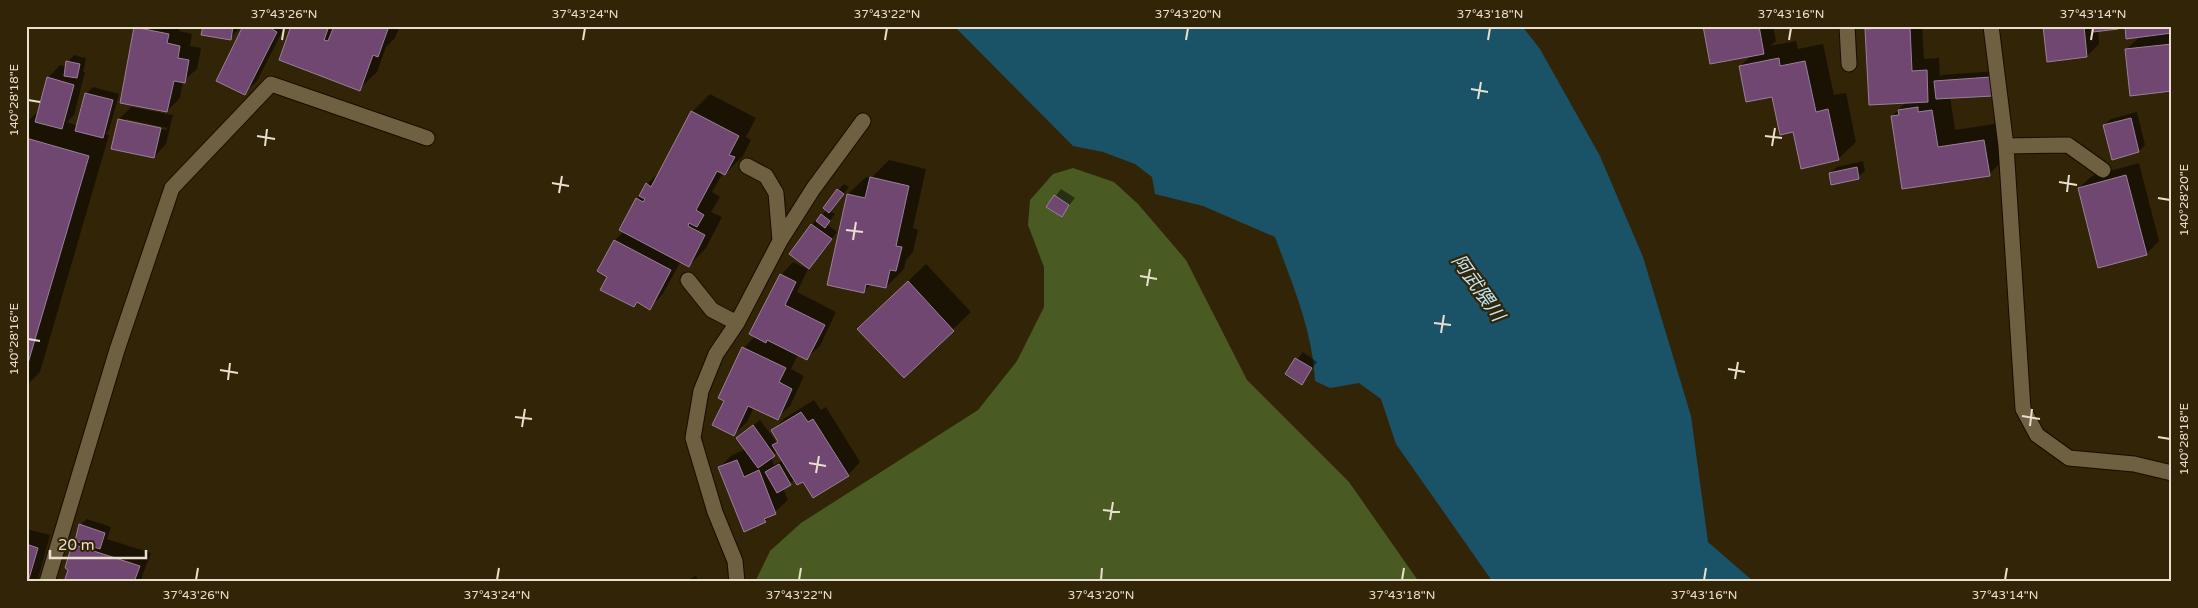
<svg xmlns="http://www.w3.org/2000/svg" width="2198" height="608" viewBox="0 0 2198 608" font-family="'Varela Round','Noto Sans JP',sans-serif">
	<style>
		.forest { fill: #4a5a23 }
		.water { fill: #1a5367 }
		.shadow { fill: #0007; fill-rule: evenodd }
		.building { fill: #6f4771; stroke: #99809a }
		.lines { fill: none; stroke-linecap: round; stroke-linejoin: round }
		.minor-casing { stroke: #180e00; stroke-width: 17 }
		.minor { stroke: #6f6042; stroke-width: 15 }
		.ticks { fill: none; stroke: #e8dfce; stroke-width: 2 }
		.labels { text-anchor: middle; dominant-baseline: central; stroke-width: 4.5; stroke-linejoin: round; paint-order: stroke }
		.water-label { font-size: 19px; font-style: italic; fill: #bfe5f5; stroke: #322406 }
		.neatline { fill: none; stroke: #e8dfce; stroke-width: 2 }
		.ticks-label { font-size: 12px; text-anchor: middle; fill: #e8dfce }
	</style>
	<rect width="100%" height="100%" fill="#322406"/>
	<path class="forest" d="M1073,168L1114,182L1138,204L1186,260L1247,380L1349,482L1419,582H755L770,551L801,523L978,410L1017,361L1044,307V267L1028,225L1030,200L1053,174Z"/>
	<path class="water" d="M954,26H1522L1540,49L1600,156L1643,257L1691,416L1708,542L1754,582H1491L1490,578L1396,444L1381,399L1359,383L1330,388L1315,381C1313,332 1292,283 1275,237L1203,206L1155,194L1152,177L1135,164L1103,152L1073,146Z"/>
	<path class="shadow" d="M137,26H180L179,31L192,34L190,46L201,48L197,69L183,81L180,98L167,111L135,28Z
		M204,26H242L230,38Z
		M244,26H285L257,81L244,93Z
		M293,26H400L395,38L386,47L377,72L359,89Z
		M1704,26H1773L1776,41L1770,46L1796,41L1798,49L1823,44L1834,95L1846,93L1856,142L1838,159L1794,130L1773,95L1740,66L1752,55Z
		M1869,26H1922L1924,59L1939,58L1940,77L1942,75L1997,71L1998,88L1950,97L1955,130L2001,123L2007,157L1989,174L1903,188L1892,116L1907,101L1866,30Z
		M2045,26H2119L2098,30L2099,44L2087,56Z
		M2172,26V90L2127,49L2140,36Z
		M74,55L86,58L83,72H85L74,115L67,122L78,126L86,94L93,87L119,94L109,130L106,134L109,135L40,372L26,386V123L36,113L38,114L48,78L60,65L67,67L68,62Z
		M710,94L756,118L746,137L751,140L743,156L725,174L723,173L712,192L720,197L711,212L722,217L706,248L689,266L681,261L662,295L649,308L638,302L633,306L609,276L599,271L615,240L624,231L637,199L647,184L662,169L692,112Z
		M131,107L173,115L166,144L154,157L119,119ZM126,119L167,128V130L126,122Z
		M2137,112L2145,145L2139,151L2104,125L2111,119Z
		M889,160L926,169L913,228L918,230L913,252L906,260L904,269L886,287L871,284L864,291L848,194L866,177L871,178Z
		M1863,161L1865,171L1858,177L1830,173L1837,167Z
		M2139,163L2159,241L2146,254L2079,188L2092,176Z
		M844,184L849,187L830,211L835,214L827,224L837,232L809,268L791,254L812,224L827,210L838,190Z
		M1061,189L1075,198L1061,215L1048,206Z
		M793,262L808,269L797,292L836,312L820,346L807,358L798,354L791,369L804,376L790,406L777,418L754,407L747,422L734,434L726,400L744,348L755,336L781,275Z
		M926,264L971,312L904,376L876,312Z
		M1303,352L1317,362L1301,383L1286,374Z
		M814,400L821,410L826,407L860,462L848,475L795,479L783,488L788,500L765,521L719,468L732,455L746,449L738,438L760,420L777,443L779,441L772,431L785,418ZM778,451L783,460L774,465L771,457Z
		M87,519L111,527L107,539L151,553L140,582H66L74,545L78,541L80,525Z
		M26,529L50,535L37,582H26Z
		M696,576L699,582H683Z"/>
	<path class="building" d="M203,26H233L231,40L201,35Z
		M243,26H267L277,32L245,95L216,81Z
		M291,26H329L324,40L328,41L334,26H389L378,57L373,55L360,91L279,60Z
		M1703,26H1759L1764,54L1710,64Z
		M2043,26H2084L2087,57L2047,62Z
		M2093,26H2118V29L2093,32Z
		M2125,26H2172V33L2126,39Z
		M134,27L169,34L167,43L180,46L178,58L189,60L185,83L174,81L167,112L120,103Z
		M1910,27L1912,71L1927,70L1928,102L1869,105L1865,29Z
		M2172,44V91L2130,96L2125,49Z
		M1779,58L1780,66L1805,61L1816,112L1828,109L1839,160L1801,169L1793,132L1780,135L1772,97L1746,102L1739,66Z
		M66,61L80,64L77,78L64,76Z
		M47,77L74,85L62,129L35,122Z
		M1991,77L1993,96L1936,99L1934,81Z
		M85,93L113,100L103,138L75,131Z
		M1918,107V112L1932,110L1938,147L1984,140L1990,176L1902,189L1891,116L1899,115L1898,110Z
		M691,111L739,136L729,155L735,157L725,175L717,171L696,210L704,215L697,227L689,223L688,226L705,235L689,267L619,230L636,198L643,202L645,199L639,196L646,183L651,187Z
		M2131,118L2139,152L2112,160L2103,125Z
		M118,119L161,128L154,158L111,149Z
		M26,138L89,156L26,370Z
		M1857,167L1859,179L1831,185L1829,173Z
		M2126,175L2147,255L2098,268L2078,188Z
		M870,177L909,186L896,246L902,247L896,271L890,270L886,288L866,284L864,293L827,285L847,194L865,198Z
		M837,189L844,194L829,213L823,208Z
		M1054,195L1069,205L1062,217L1046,207Z
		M821,214L830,221L825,228L816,221Z
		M811,224L832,239L809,269L789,254Z
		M614,240L671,270L650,310L637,302L634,307L600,290L607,277L597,271Z
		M780,274L796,282L785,305L825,325L807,360L767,340L766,343L749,334Z
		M908,281L954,331L904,378L857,329Z
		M742,347L786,368L779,382L792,389L778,420L748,406L734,436L712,425L724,401L718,398Z
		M1295,358L1312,368L1302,385L1285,374Z
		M801,412L808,422L813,419L849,476L813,498L803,482L797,485L772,445L778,442L771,430Z
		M753,425L775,456L758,468L736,438Z
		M737,460L744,477L759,470L776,514L764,519L766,522L744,532L718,467Z
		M779,464L791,485L777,493L765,472Z
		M79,524L105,533L100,549L75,541Z
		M26,544L38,548L28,582H26Z
		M72,544L140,566L134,582H64L68,570L65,568Z"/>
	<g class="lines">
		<g class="minor-casing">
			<path id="minor" d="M1847,26L1849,64
				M1991,26L2006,146L2023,409L2037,435L2069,458L2134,464L2172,473
				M2006,146L2068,145L2103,170
				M747,166L766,176L776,193L780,241
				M688,280L712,310L737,323
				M47,582L117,350L172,188L271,84L427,138
				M737,582L735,561L715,512L693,438L701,391L716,354L737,323L780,241L813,189L863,121"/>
		</g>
		<use href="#minor" class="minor"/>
	</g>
	<path class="ticks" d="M282,40L284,28M583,40L585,28M885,40L887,28M1186,40L1188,28M1488,40L1490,28M1789,40L1791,28M2091,40L2093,28M1471,89L1488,92M1478,99L1481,82M28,100L40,102M257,136L275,139M1765,136L1782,138M265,146L267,129M1772,146L1775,128M2059,182L2077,185M552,183L569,186M2067,192L2069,175M559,193L562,176M2158,198L2170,200M846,230L863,232M853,240L856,222M1140,276L1157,279M1147,286L1150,269M1434,323L1451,325M1441,333L1444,315M28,339L40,341M1728,369L1745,372M220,370L238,373M1735,379L1738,362M228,380L230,363M2022,416L2040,419M515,417L532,419M2030,426L2032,409M522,427L525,409M2158,437L2170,439M809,463L826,466M816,473L819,456M1103,510L1120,512M1110,520L1113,502M196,580L198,568M497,580L499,568M799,580L801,568M1101,580L1102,568M1402,580L1404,568M1704,580L1706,568M2005,580L2007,568"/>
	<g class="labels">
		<g class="water-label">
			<text transform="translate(1478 288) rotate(55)">阿武隈川</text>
		</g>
	</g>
	<rect width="2198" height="608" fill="none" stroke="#322406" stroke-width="55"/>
	<path d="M50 550v8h96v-8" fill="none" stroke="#e8dfce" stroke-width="2.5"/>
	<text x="58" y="550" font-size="15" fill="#e8dfce" stroke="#322406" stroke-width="4" paint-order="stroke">20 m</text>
	<rect x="28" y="28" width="2142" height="552" class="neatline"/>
	<g class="ticks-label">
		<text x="284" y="18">37°43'26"N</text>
		<text x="585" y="18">37°43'24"N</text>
		<text x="887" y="18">37°43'22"N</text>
		<text x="1188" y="18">37°43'20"N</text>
		<text x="1490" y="18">37°43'18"N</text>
		<text x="1791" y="18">37°43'16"N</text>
		<text x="2093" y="18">37°43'14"N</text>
		<text transform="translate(14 100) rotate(-90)" y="4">140°28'18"E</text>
		<text transform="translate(2184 200) rotate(-90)" y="4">140°28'20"E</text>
		<text transform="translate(14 339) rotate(-90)" y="4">140°28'16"E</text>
		<text transform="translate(2184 439) rotate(-90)" y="4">140°28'18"E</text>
		<text x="196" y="599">37°43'26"N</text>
		<text x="497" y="599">37°43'24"N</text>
		<text x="799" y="599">37°43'22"N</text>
		<text x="1101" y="599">37°43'20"N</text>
		<text x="1402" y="599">37°43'18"N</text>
		<text x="1704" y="599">37°43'16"N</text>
		<text x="2005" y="599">37°43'14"N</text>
	</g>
</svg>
